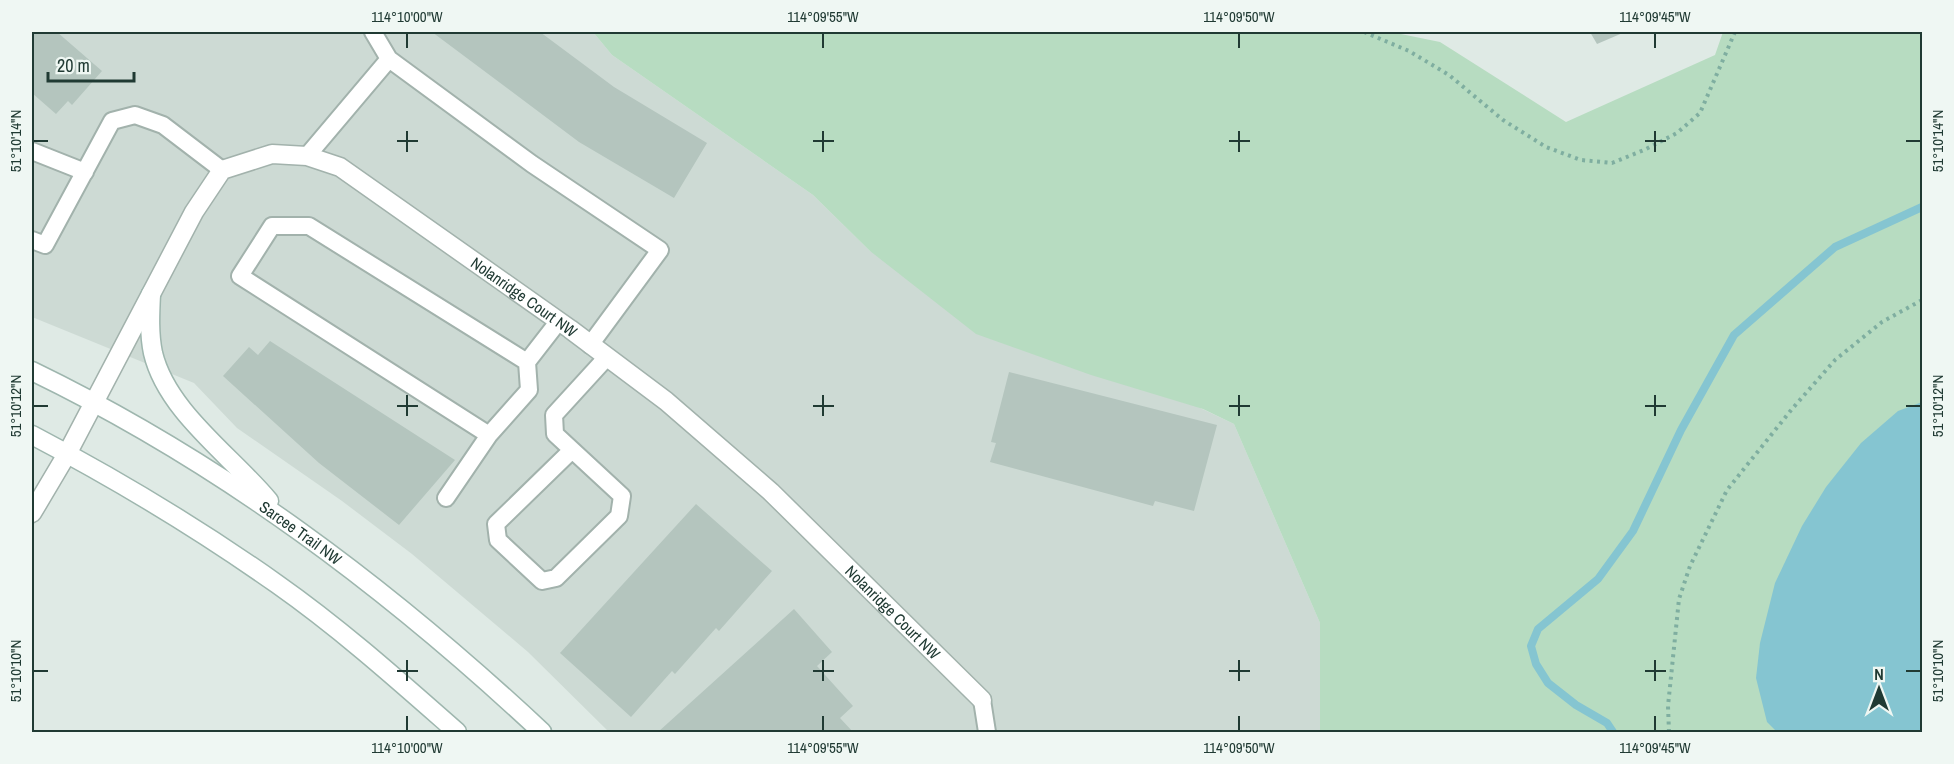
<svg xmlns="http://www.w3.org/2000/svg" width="1954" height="764" viewBox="0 0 1954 764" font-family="'Archivo Narrow',sans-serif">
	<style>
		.built { fill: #cddad4 }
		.green { fill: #b7dcc1 }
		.water { fill: #85c5d1 }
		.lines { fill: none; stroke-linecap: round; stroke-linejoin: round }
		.stream { stroke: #85c5d1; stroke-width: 8 }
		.building { fill: #b4c5be }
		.service-casing { stroke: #a2b2ac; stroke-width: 20 }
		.minor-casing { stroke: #a2b2ac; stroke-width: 21 }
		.secondary-casing { stroke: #9eb6ae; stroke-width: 21 }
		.path { stroke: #7faea0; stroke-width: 4; stroke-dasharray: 3 4.5; stroke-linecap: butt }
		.service { stroke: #fff; stroke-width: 16 }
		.minor { stroke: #fff; stroke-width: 18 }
		.secondary { stroke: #fff; stroke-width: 18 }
		.ticks { fill: none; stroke: #203a33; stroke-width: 2 }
		.labels { text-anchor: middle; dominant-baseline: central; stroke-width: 6; stroke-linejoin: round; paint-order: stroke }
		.street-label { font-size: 16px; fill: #203a33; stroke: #eff7f3 }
		.neatline { fill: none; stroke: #203a33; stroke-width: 2 }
		.ticks-label { font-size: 15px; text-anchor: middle; fill: #203a33 }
	</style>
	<rect width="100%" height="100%" fill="#dfeae5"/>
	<path class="built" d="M32,32H593L612,55L813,195L870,251L1234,424L1320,623V732H609L528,652L412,554L342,501L237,428L194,383L32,317Z"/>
	<path class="green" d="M593,32H1391L1440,42L1566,122L1715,55L1723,32H1922V732H1320V623L1234,424L1203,409L1091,375L976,334L870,251L813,195L612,55Z"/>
	<path class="water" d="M1922,402V732H1777L1767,722L1756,678L1760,643L1775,583L1802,526L1826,487L1861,443L1898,411Z"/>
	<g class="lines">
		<path class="stream" d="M1613,732L1607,723L1576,705L1548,683L1536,664L1531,646L1538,629L1598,579L1633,531L1681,430L1734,335L1835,247L1922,207"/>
	</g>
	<path class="building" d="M32,32H57L102,71L72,105L68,101L56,114L32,93Z
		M432,32H540L614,87L707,143L674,198L579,142Z
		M1590,32H1625L1597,44Z
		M270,341L455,460L399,525L319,463L223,376L249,347L258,355Z
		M1009,372L1217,425L1194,511L1155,501L1153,506L990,462L996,443L991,442Z
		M696,504L772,571L719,631L716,628L675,674L672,671L631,717L560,653Z
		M794,609L832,652L817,666L853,706L840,718L853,732H658Z"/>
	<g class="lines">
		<g class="service-casing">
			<path id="service" d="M373,32L389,59
				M32,151L85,172
				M307,156L389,59L532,164L660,250L590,345
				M32,240L45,245L112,121L135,115L163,125L222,170
				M527,362L309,226H272L240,276L489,435L529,390L527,362L558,322
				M572,450L496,524L498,540L542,581L556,578L619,516L622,496L555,434L554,415L607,357
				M446,498L489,435
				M982,700L987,732"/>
		</g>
		<g class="minor-casing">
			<g id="minor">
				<path id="s1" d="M32,513L67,454L194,212L222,170L272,154L307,156L340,167L570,329L666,401L771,492L982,700"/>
			</g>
		</g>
		<g class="secondary-casing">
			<g id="secondary">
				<path d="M151,294C150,314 149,334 153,353C167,412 232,456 269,501"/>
				<path id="s2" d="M32,371C222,463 388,588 542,732"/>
				<path d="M32,435C116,479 199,529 277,584C341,629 399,681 457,732"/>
			</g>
		</g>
		<path class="path" d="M1364,32L1409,51L1449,75L1503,120L1546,147L1581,160L1612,163L1644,150L1677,133L1700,113L1735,32
			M1669,732L1668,706L1679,599L1690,566L1727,490L1792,409L1835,360L1882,322L1922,300"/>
		<use href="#service" class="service"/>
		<use href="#minor" class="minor"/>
		<use href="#secondary" class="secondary"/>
	</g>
	<path class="ticks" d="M407,33V48M823,33V48M1239,33V48M1655,33V48M407,131V152M823,131V152M1239,131V152M1655,131V152M33,141H48M397,141H418M813,141H834M1229,141H1250M1645,141H1666M1906,141H1921M407,395V416M823,395V416M1239,395V416M1655,395V416M33,406H48M397,406H418M813,406H834M1229,406H1250M1645,406H1666M1906,406H1921M407,660V681M823,660V681M1239,660V681M1655,660V681M33,671H48M397,671H418M813,671H834M1229,671H1250M1645,671H1666M1906,671H1921M407,716V731M823,716V731M1239,716V731M1655,716V731"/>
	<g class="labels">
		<g class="street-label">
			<text stroke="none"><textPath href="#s1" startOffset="740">Nolanridge Court NW</textPath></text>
			<text stroke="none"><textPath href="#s2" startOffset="314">Sarcee Trail NW</textPath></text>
			<text stroke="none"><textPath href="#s1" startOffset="1226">Nolanridge Court NW</textPath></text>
		</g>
	</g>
	<rect width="1954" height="764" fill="none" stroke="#eff7f3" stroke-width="66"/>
	<g transform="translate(1879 689)" stroke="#eff7f3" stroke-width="4.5" paint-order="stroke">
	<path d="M0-4.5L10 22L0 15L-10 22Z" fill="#203a33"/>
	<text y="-9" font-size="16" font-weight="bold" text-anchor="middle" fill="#203a33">N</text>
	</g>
	<path d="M48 72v9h86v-9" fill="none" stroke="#203a33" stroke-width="3"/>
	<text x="57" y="72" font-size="18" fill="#203a33" stroke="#eff7f3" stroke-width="4.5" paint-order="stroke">20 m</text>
	<rect x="33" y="33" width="1888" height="698" class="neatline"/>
	<g class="ticks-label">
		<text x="407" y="22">114°10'00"W</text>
		<text x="823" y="22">114°09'55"W</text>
		<text x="1239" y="22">114°09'50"W</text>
		<text x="1655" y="22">114°09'45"W</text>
		<text transform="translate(16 141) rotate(-90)" y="5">51°10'14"N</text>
		<text transform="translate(1938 141) rotate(-90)" y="5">51°10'14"N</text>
		<text transform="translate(16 406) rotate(-90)" y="5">51°10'12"N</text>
		<text transform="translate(1938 406) rotate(-90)" y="5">51°10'12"N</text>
		<text transform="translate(16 671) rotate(-90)" y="5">51°10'10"N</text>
		<text transform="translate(1938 671) rotate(-90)" y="5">51°10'10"N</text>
		<text x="407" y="753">114°10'00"W</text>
		<text x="823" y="753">114°09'55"W</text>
		<text x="1239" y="753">114°09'50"W</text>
		<text x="1655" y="753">114°09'45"W</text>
	</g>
</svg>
